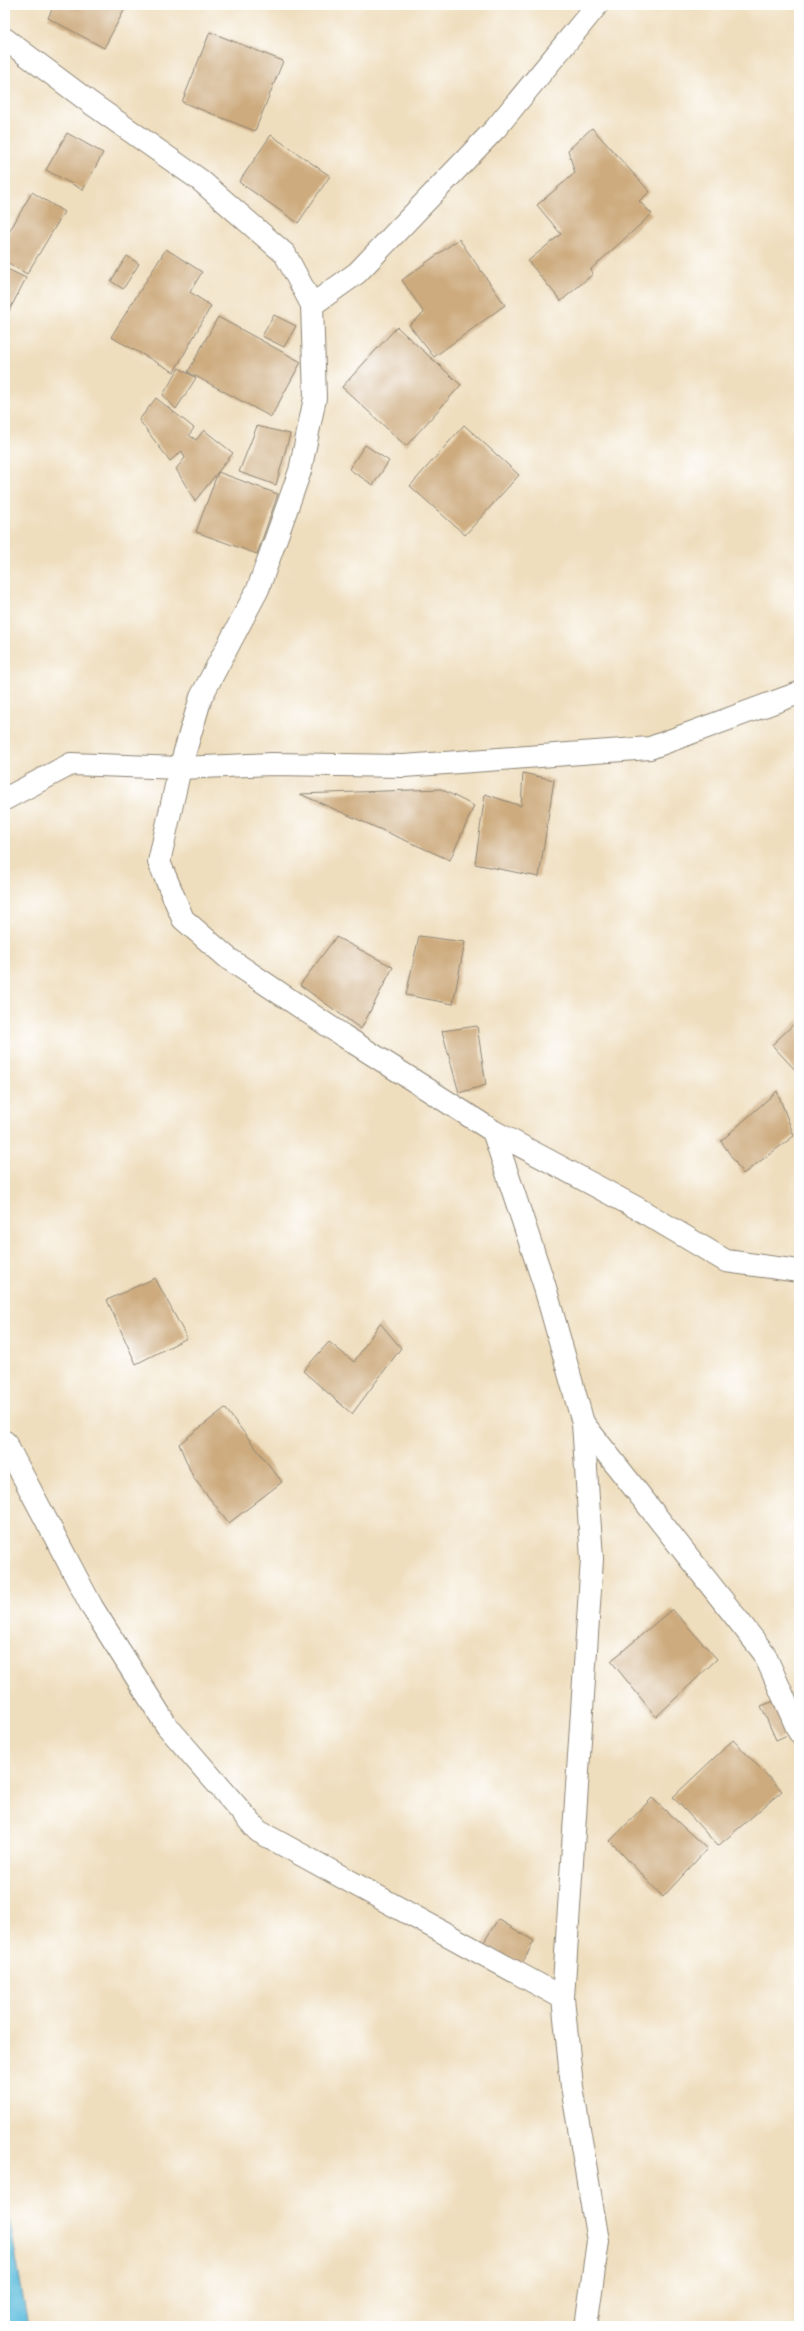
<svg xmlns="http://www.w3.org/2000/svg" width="804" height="2331" viewBox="0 0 804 2331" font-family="Alegreya,serif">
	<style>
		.water { fill: #5ebddd; stroke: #447484 }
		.building { fill: #cdab7e }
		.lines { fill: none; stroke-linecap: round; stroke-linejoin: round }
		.minor-casing { stroke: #8d8474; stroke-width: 24 }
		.tertiary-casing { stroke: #8d8474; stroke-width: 24 }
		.minor { stroke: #fff; stroke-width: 22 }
		.tertiary { stroke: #fff; stroke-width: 22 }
	</style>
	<rect width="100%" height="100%" fill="#fff"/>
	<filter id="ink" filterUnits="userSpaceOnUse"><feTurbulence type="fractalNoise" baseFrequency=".025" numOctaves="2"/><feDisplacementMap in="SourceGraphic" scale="8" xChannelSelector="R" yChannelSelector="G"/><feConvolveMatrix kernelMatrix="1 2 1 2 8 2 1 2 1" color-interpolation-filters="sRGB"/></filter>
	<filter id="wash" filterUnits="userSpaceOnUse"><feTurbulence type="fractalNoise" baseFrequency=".012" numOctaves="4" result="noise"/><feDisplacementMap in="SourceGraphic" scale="16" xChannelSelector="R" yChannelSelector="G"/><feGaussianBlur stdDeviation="0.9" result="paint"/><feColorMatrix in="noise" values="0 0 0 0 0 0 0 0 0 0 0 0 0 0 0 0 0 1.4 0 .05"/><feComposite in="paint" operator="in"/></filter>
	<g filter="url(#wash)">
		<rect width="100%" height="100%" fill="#efdebe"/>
		<path class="water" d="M5,2203L9,2217L28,2326H5Z"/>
		<g id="blocks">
			<path class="building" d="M54,5H127L104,48L48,18Z
				M210,32L283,61L255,131L182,102Z
				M592,128L650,192L639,201L652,214L591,269L593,274L561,301L528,261L561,234L537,205L575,173L568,150Z
				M67,133L103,153L83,190L46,170Z
				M271,135L330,176L298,223L239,182Z
				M32,192L64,212L27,274L5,261V239Z
				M459,239L505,305L434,357L409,325L424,313L402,280Z
				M166,249L202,272L190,292L211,306L174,372L111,337Z
				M127,256L139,264L123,289L111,281Z
				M5,268L26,278L5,319Z
				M274,315L296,326L284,347L262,336Z
				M218,317L301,362L271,417L188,372Z
				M397,327L461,385L406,446L342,387Z
				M179,368L196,378L176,409L163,395Z
				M156,398L194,428L189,435L196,440L204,430L233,453L195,501L176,469L185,458L182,451L170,461L139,420Z
				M464,425L519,475L465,535L410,486Z
				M257,426L290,434L276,485L239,472Z
				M365,445L389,461L373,485L349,469Z
				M218,472L278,494L257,554L196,532Z
				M523,773L554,780L539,877L475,864L485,794L521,806Z
				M441,789L474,806L450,860L300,794Z
				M419,936L465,942L453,1004L406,995Z
				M336,937L393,967L361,1029L300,985Z
				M799,1019V1074L772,1045Z
				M477,1026L486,1085L459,1093L442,1031Z
				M777,1091L794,1136L743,1174L721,1141Z
				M155,1278L187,1338L136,1364L107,1300Z
				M380,1323L401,1348L352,1414L303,1371L329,1342L354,1362Z
				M225,1408L282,1482L229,1523L193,1477L179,1444Z
				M672,1609L717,1659L656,1717L611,1661Z
				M777,1700L792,1733L776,1740L761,1706Z
				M733,1740L782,1791L718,1846L673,1797Z
				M652,1798L707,1849L663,1897L610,1841Z
				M498,1919L534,1941L522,1964L483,1944Z"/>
		</g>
	</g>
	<g filter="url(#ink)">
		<use href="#blocks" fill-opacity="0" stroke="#8d8474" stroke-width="1"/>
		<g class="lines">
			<g class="minor-casing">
				<path id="minor" d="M312,305L357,273L496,128L597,5
					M5,799L71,764L180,768L272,764L404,766L650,748L799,693
					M583,1423L764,1653L799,1732
					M5,1442L92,1607L167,1726L258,1831L563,1998"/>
			</g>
			<g class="tertiary-casing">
				<path id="tertiary" d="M5,39L92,104L200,180L285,254L312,305L315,398L300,471L258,589L201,697L180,768L159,862L183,919L229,959L342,1035L493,1131L637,1208L726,1261L799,1271
					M493,1131L544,1284L583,1423L592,1559L563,1998L572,2087L598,2241L586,2326"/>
			</g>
			<use href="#minor" class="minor"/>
			<use href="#tertiary" class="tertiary"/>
		</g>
	</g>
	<rect width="804" height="2331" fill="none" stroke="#fff" stroke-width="20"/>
</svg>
